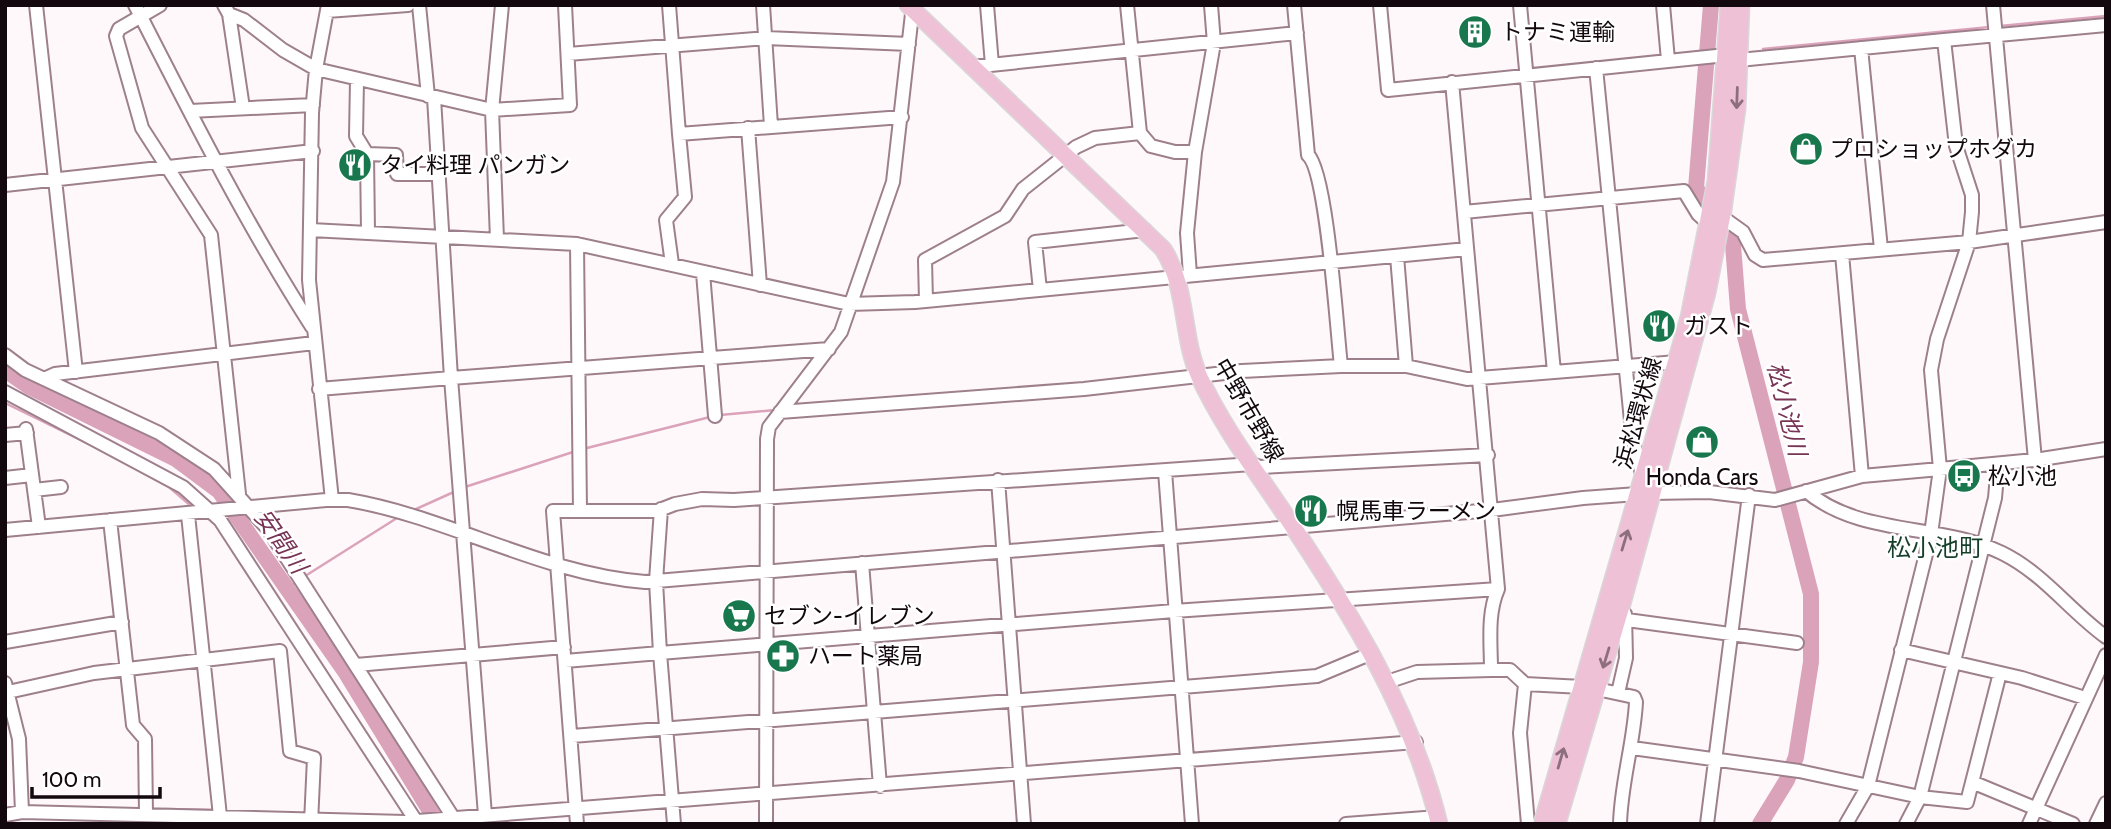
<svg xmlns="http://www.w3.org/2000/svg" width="2111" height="829" viewBox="0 0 2111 829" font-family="Cabin,'Noto Sans JP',sans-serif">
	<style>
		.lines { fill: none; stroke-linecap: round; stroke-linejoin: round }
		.stream { stroke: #dba3ba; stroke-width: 2.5 }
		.river { stroke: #dba3ba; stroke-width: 16 }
		.minor-casing { stroke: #9e808c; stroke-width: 16 }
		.major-casing { stroke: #d9d7d8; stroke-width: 19 }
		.minor { stroke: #fff; stroke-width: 12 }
		.major { stroke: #efc1d6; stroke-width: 16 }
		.oneway { stroke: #8c6e7c }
		.labels { text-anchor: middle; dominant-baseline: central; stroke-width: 5; stroke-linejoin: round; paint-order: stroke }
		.poi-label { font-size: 23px; fill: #12080d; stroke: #fff; text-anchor: start }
		.street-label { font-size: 23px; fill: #12080d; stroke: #fff }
		.water-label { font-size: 24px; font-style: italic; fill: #783455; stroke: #fff }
		.neighbourhood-label { font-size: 24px; fill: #153f2a; stroke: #fff }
	</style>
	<rect width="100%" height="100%" fill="#fff8fb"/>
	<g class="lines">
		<path class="stream" d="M2000,26L2106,16
			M1763,49L1990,27
			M5,403L103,451
			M720,415L775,410
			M587,448L710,417
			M133,467L169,487L191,506
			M465,487L573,452
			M414,510L456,491
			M302,578L397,518
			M288,587L297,582
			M165,809L215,810"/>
		<path class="river" d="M1711,5L1696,188L1733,245L1738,309L1811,594V662L1796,757L1787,780L1760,824
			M5,370L28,386L176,459L219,491L346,673L438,824"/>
		<g class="minor-casing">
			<path id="minor" d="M36,5L76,372
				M135,5C191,115 246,224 312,327
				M160,5L119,29L116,36L142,128L211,235L239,494
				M224,5L229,14L244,20L283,50L316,69L492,110L570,105L565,5
				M328,5L316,69L312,113L309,280L332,500
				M419,5L428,96
				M669,5L679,134L902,117
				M763,5L771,126
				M987,5L992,65
				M1294,5L1308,155C1327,172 1337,332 1341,366H1406L1467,379L1554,372L1520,5
				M1380,5L1388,90L1726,55
				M1663,5L1668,60
				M1993,5L2035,460
				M327,11L408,5
				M229,14L243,108
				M2106,25L1944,40L1956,146L1972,195V212L1969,242L1937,339L1931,370L1940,469L2035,460L2106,449
				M1861,48L1881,249
				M568,54L766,38L909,44
				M1739,60L1944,40
				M971,67L1297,33
				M1596,68L1633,441L1643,477
				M357,80L356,136L367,154L368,232
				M434,98L451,378L829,349
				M190,111L313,105
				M748,128L760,285
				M1140,133L1151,146L1175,152H1195
				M367,154L396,155L397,174H438
				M5,185L313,151
				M1464,212L1684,191L1698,214L1709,224
				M1722,217L1743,232L1755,255L1763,260L1969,242L2106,222
				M311,230L577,244L849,304L915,302L1467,249
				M497,239L492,110L502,5
				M577,244L580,511
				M1842,254L1862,476
				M1397,256L1406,366
				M672,264L666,220L685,197L679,134
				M703,273L715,416
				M1190,275L1187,233L1195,152L1214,43L1211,5
				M1040,290L1035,242L1145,230
				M926,301L925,260L1005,216L1023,189L1076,147L1095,138L1140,133L1127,5
				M5,355L25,370L159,433L214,469L268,529L456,822
				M1554,372L1677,362
				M44,379L55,374L314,343
				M319,389L451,378L485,815
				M5,392L183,487L220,520L418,824
				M780,412L1084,389L1242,371L1341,366
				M26,429L39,527
				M5,435L27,433
				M1165,471L1192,824
				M5,478L32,475
				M998,480L1024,824
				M34,490L61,487
				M1806,491C1861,537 1940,523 2002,553C2043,573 2070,611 2106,637
				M661,509L656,581L660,653L1174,611L1498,589L1452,82
				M188,515L220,816
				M110,520L133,725L145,739L146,814
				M5,530L326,500H348C449,517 541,574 645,582L1492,510L1583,498L1651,493L1709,492L1775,500L1862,476L1940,469L1931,534L1868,786L1846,824
				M1627,620L1797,643
				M5,642L122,622
				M1901,650L2022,678L2085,698
				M565,661L660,653L674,824
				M356,665L564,647
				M1491,670H1510L1525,684L1582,687
				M1387,682L1417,672L1491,670C1491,643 1487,614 1498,589
				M5,683L19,739L22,812
				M1525,684L1520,733L1528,824
				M1597,689L1634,697L1636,702C1634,743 1621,782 1620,824
				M8,692L94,673L280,651L290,751L314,758L311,823
				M1618,693L1626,658L1625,614
				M572,736L874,712L862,563
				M1632,748L1799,771L1920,797L1967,802L2000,673
				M1972,782L2073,824
				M880,786L874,712L1317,676L1372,653
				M5,815L22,812L405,822L1416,742
				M577,824L553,511H657L675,504L702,499L734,500L1252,464L1260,467L1488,455
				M766,824L767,439L769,427L841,332L893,182L913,5
				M1346,824L1438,817
				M1707,824L1749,495
				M1906,824L1920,797L1926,773L1995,498L1998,464
				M2029,824L2106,655
				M2096,824L2106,803"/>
		</g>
		<g class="major-casing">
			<path id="major" d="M908,5L1163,249C1188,288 1181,335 1199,376C1222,426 1256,471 1286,516C1350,612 1412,711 1439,824
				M1542,824L1689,317L1716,181L1729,5
				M1557,824L1622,604L1707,293L1722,217L1737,109L1741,5"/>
		</g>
		<use href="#minor" class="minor"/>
		<use href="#major" class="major"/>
	</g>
	<defs><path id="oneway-shaft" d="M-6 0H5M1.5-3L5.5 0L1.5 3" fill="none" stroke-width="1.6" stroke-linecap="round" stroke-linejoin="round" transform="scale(1.75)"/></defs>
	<g class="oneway">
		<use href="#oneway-shaft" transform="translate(1737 98) rotate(92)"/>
		<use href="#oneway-shaft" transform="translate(1625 540) rotate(-73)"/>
		<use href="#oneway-shaft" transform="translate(1606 658) rotate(107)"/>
		<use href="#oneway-shaft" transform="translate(1561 758) rotate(-74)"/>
	</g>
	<defs>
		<g id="building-disc" transform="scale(1.75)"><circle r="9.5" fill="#18774d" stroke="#fff"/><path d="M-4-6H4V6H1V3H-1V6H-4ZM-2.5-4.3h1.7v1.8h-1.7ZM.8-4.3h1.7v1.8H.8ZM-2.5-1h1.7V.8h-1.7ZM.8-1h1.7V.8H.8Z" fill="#fff"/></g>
		<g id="shop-disc" transform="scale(1.75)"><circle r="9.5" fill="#18774d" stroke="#fff"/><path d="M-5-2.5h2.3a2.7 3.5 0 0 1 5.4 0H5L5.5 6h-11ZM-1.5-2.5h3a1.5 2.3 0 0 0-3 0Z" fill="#fff"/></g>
		<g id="restaurant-disc" transform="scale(1.75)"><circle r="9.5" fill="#18774d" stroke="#fff"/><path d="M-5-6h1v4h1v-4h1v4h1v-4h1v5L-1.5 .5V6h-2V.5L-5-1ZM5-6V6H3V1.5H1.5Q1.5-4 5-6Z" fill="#fff"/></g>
		<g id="bus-disc" transform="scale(1.75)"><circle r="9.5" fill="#18774d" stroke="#fff"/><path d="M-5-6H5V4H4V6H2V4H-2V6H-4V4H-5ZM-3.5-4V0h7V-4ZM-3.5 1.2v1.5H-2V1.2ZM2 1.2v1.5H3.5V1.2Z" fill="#fff"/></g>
		<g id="supermarket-disc" transform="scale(1.75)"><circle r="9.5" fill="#18774d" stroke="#fff"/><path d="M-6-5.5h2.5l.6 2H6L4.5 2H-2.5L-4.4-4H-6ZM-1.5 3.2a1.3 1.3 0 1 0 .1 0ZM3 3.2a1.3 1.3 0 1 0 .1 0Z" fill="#fff"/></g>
		<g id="pharmacy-disc" transform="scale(1.75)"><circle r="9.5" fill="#18774d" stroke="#fff"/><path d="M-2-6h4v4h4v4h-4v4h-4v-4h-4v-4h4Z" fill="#fff"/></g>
	</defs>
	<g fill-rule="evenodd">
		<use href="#building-disc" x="1475" y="32"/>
		<use href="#shop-disc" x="1806" y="149"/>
		<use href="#restaurant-disc" x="355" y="165"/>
		<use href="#restaurant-disc" x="1659" y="326"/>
		<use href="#shop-disc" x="1702" y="442"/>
		<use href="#bus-disc" x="1964" y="476"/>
		<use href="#restaurant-disc" x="1311" y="511"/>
		<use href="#supermarket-disc" x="739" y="616"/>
		<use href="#pharmacy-disc" x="783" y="656"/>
	</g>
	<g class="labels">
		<g class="poi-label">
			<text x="1500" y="32">トナミ運輸</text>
			<text x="1830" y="149">プロショップホダカ</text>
			<text x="380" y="165">タイ料理 パンガン</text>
			<text x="1684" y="326">ガスト</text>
			<text x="1988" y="476">松小池</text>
			<text x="1702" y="477" text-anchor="middle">Honda Cars</text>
			<text x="1336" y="511">幌馬車ラーメン</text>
			<text x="764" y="616">セブン-イレブン</text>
			<text x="808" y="656">ハート薬局</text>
		</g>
		<g class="street-label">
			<text transform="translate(1249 410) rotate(60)">中野市野線</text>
			<text transform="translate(1638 413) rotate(-74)">浜松環状線</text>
		</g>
		<g class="water-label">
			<text transform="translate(1787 409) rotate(76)">松小池川</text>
			<text transform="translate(281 541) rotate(55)">安間川</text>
		</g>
		<g class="neighbourhood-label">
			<text x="1935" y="547">松小池町</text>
		</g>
	</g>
	<rect width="2111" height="829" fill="none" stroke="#12080d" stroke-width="14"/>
	<path d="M32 787v10h128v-10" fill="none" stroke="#12080d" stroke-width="3.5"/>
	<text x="42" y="787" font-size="21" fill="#12080d" stroke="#ffffff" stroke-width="5" paint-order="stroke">100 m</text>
</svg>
